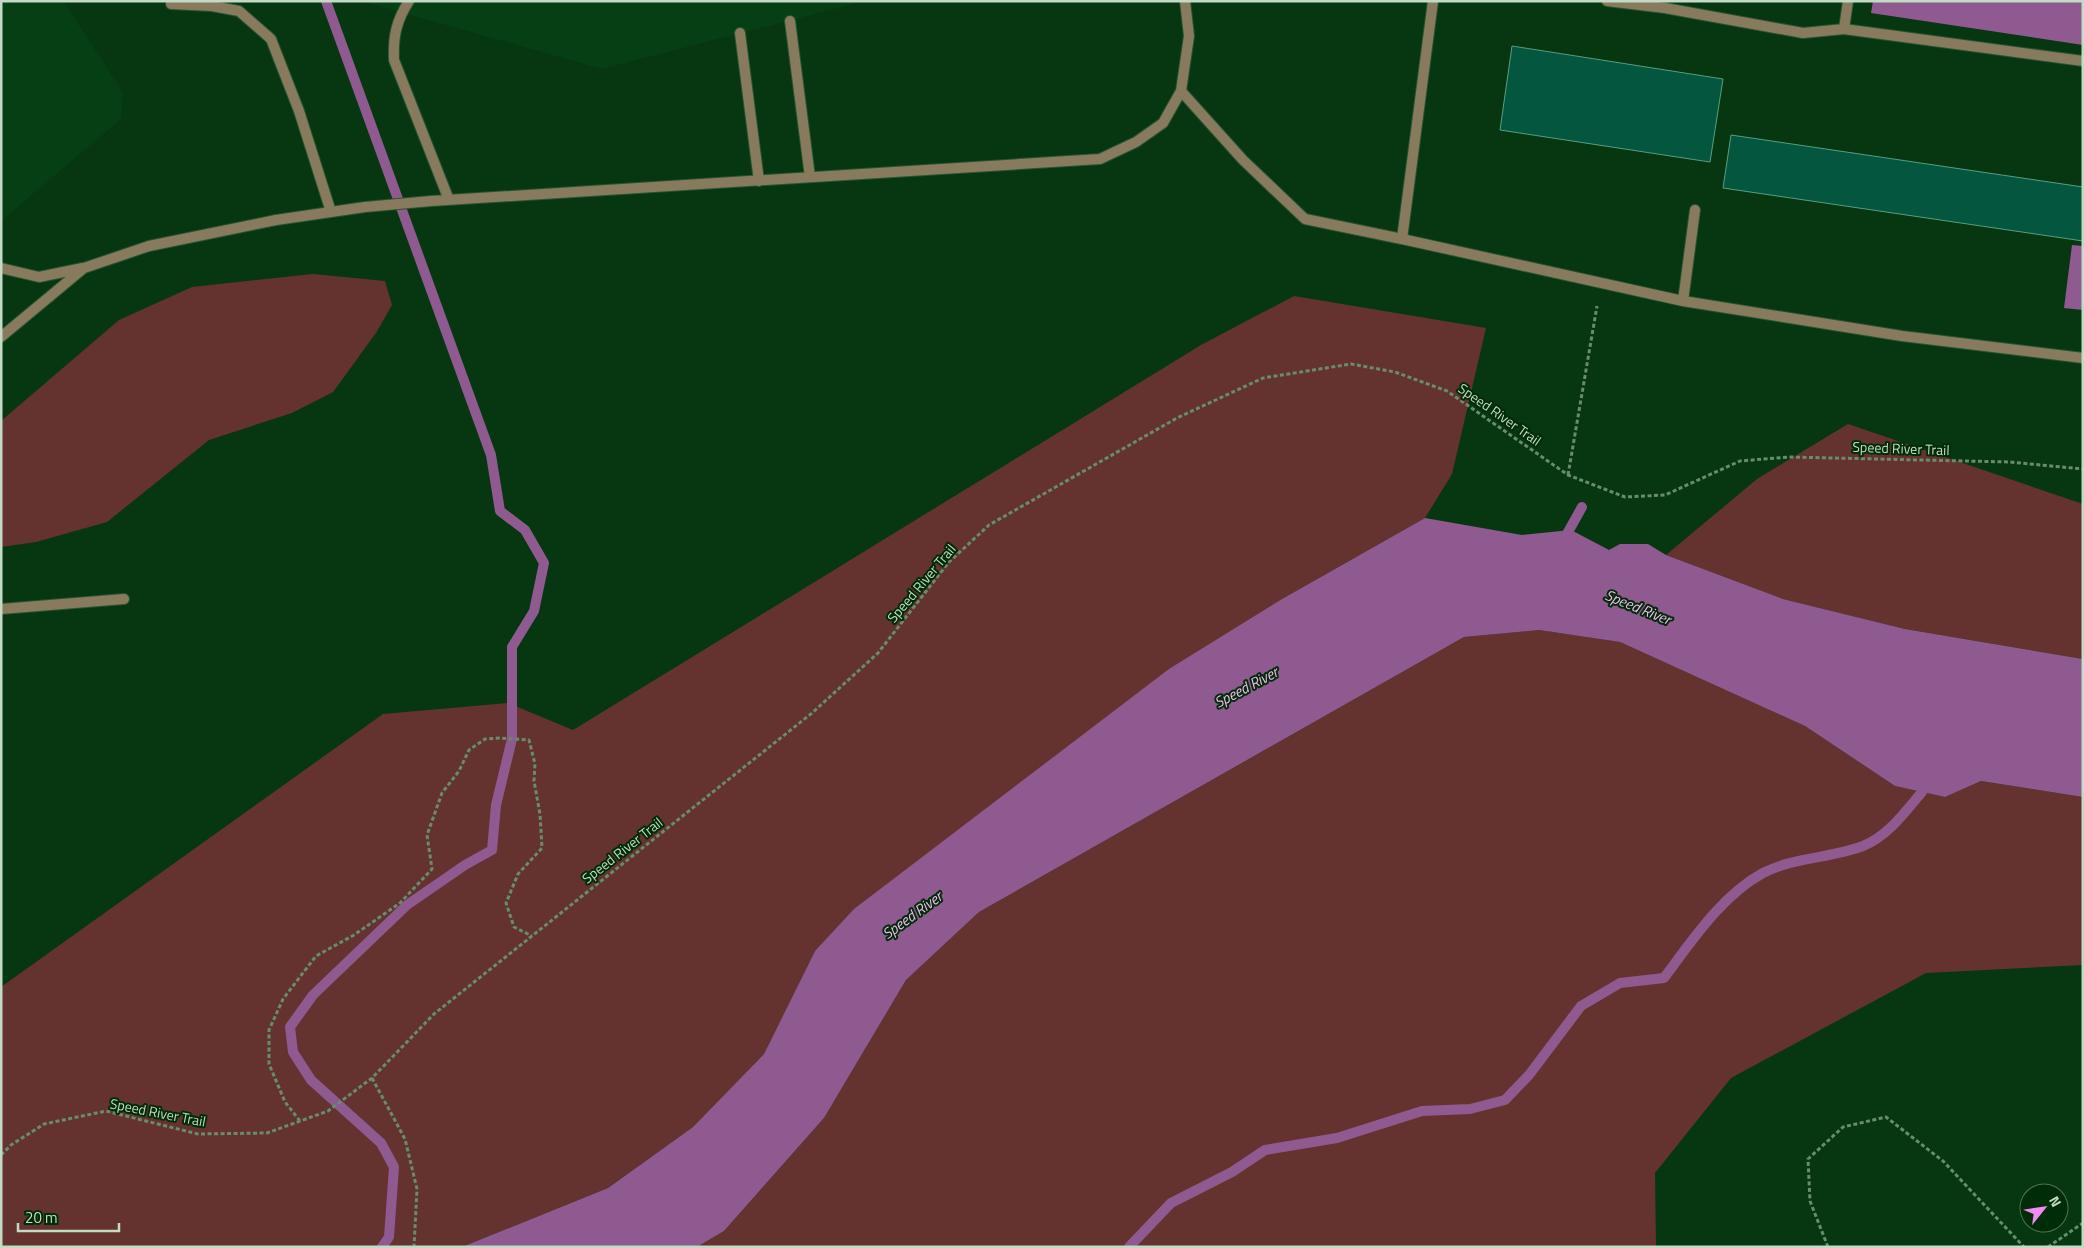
<svg xmlns="http://www.w3.org/2000/svg" width="2084" height="1248" viewBox="0 0 2084 1248" font-family="'Titillium Web',sans-serif">
	<style>
		.built { fill: #063f13 }
		.green { fill: #64332f }
		.water { fill: #8f5a90 }
		.lines { fill: none; stroke-linecap: round; stroke-linejoin: round }
		.stream { stroke: #8f5a90; stroke-width: 10 }
		.building { fill: #04563e; stroke: #599d82 }
		.lane-casing { stroke: #295531; stroke-width: 12 }
		.path { stroke: #688c6e; stroke-width: 3; stroke-dasharray: 4 2.5; stroke-linecap: butt }
		.lane { stroke: #887b5d; stroke-width: 10 }
		.labels { text-anchor: middle; dominant-baseline: central; stroke-width: 4; stroke-linejoin: round; paint-order: stroke }
		.street-label { font-size: 14px; fill: #c3dbc4; stroke: #002c07 }
		.water-label { font-size: 15px; font-style: italic; fill: #f7baf7; stroke: #002c07 }
	</style>
	<rect width="100%" height="100%" fill="#073711"/>
	<path class="built" d="M1,1H63L123,92L121,119L1,221Z
		M361,1H865L602,69Z"/>
	<path class="green" d="M313,274L385,281L392,305L376,333L333,392L292,413L209,440L107,522L36,542L1,547V421L119,320L192,287Z
		M1294,296L1486,328L1452,474L1425,518L1282,599L815,951L764,1054L693,1127L608,1188L462,1247H1V987L383,714L508,703L573,730L1201,345Z
		M1848,424L2083,504V659L1905,629L1783,599L1666,555L1757,479Z
		M1539,630L1620,642L1805,726L1895,786L1945,797L1981,781L2083,797V965L1926,973L1731,1078L1655,1173L1656,1247H697L724,1231L824,1118L906,980L979,912L1464,637Z"/>
	<path class="water" d="M1873,1H2083V45L1871,13Z
		M2072,245L2083,246V310L2064,308Z
		M1425,518L1522,535L1571,530L1609,550L1620,544H1648L1666,555L1783,599L1905,629L2083,659V797L1981,781L1945,797L1895,786L1805,726L1620,642L1539,630L1464,637L979,912L906,980L824,1118L724,1231L697,1247H462L608,1188L693,1127L764,1054L815,951L854,909L1169,669L1282,599Z"/>
	<g class="lines">
		<path class="stream" d="M326,1L491,455L500,511L525,530L544,563L534,611L512,647V739L496,805L492,850L465,865L407,905L313,995L290,1027L293,1052L311,1080L381,1143L394,1167L389,1237L382,1247
			M1563,541L1582,507
			M1129,1247L1171,1203L1232,1172L1265,1150L1337,1138L1422,1111L1470,1109L1505,1100L1529,1075L1581,1006L1620,983L1664,978C1691,942 1722,895 1763,873C1794,857 1832,858 1863,846C1888,836 1905,812 1922,792"/>
	</g>
	<path class="building" d="M1512,46L1723,79L1710,162L1500,130Z
		M1731,135L2083,187V241L1723,188Z"/>
	<g class="lines">
		<g class="lane-casing">
			<path id="lane" d="M409,1C396,21 393,37 394,60L449,200
				M1185,1L1189,36L1181,91L1243,160L1305,219L1402,239
				M1433,1L1402,239L1683,301L1902,336L2083,358
				M1607,1L1665,8L1803,33L1844,29L1848,1
				M171,4L212,6L239,11L271,39L299,111L331,212
				M790,21L810,177
				M1844,29L2083,61
				M740,33L759,181
				M1,268L39,277L83,268
				M1683,301L1695,210
				M1,337L84,268L149,246L276,220L365,207L431,201L1100,159L1136,142L1163,123L1181,91
				M1,609L124,599"/>
		</g>
		<path class="path" d="M1568,475L1597,306
			M372,1078L405,1139L417,1189L414,1247
			M300,1121L285,1102L269,1064V1030L283,999L316,956L354,935L400,903L432,869L427,835L442,793L459,771L469,750L485,739L499,738L529,740L535,764L534,781L540,814L542,848L518,874L506,903L514,927L532,936
			M1,1155L11,1145L44,1124L106,1111L198,1134L267,1133L328,1111L372,1078L434,1014L812,713L878,653L949,562L989,525L1177,418L1263,378L1351,364L1395,372L1447,391L1568,475L1625,497L1665,495L1740,461L1789,457L2010,462L2083,469
			M1828,1247L1810,1201L1808,1159L1843,1127L1886,1117L1943,1161L2024,1247
			M2048,1247L2083,1223"/>
		<use href="#lane" class="lane"/>
	</g>
	<g class="labels">
		<g class="street-label">
			<text transform="translate(1500 414) rotate(35)">Speed River Trail</text>
			<text transform="translate(1901 448) rotate(2)">Speed River Trail</text>
			<text transform="translate(921 583) rotate(-50)">Speed River Trail</text>
			<text transform="translate(622 850) rotate(-38)">Speed River Trail</text>
			<text transform="translate(158 1112) rotate(11)">Speed River Trail</text>
		</g>
		<g class="water-label">
			<text transform="translate(1638 607) rotate(22)">Speed River</text>
			<text transform="translate(1246 687) rotate(-28)">Speed River</text>
			<text transform="translate(912 915) rotate(-36)">Speed River</text>
		</g>
	</g>
	<rect width="2084" height="1248" fill="none" stroke="#c3dbc4" stroke-width="5"/>
	<g transform="translate(2044 1208) rotate(60)"><circle r="24" fill="#002c07" stroke="#4e7253"/>
	<path d="M0-4L9 19L0 12L-9 19Z" fill="#f18af3"/>
	<text y="-8" font-size="14" font-weight="bold" text-anchor="middle" fill="#c3dbc4">N</text>
	</g>
	<path d="M18 1223v8h101v-8" fill="none" stroke="#c3dbc4" stroke-width="2.5"/>
	<text x="25" y="1223" font-size="15" fill="#c3dbc4" stroke="#002c07" stroke-width="4" paint-order="stroke">20 m</text>
</svg>
